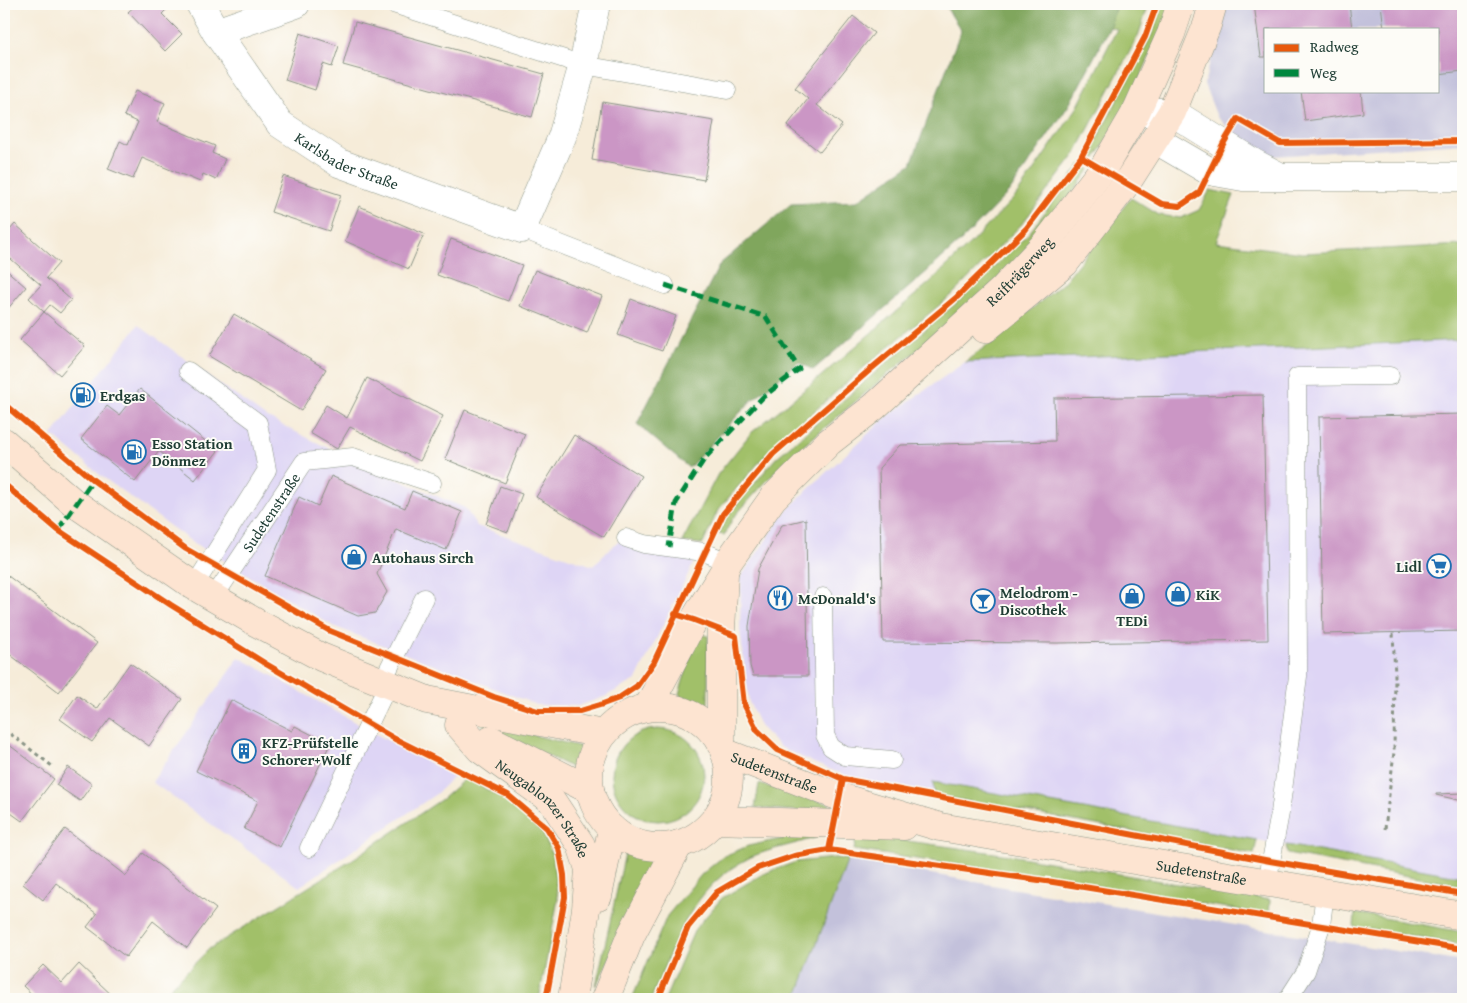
<svg xmlns="http://www.w3.org/2000/svg" width="1467" height="1003" viewBox="0 0 1467 1003" font-family="'Gentium Book Plus',serif">
	<style>
		.built { fill: #ded5f5 }
		.industrial { fill: #c3c1db; fill-rule: evenodd }
		.green { fill: #a1c069; stroke: #607e4e }
		.forest { fill: #80a65d; stroke: #507248 }
		.building { fill: #cb96c5 }
		.lines { fill: none; stroke-linecap: round; stroke-linejoin: round }
		.lane-casing { stroke: #8a9486; stroke-width: 19 }
		.street-casing { stroke: #8a9486; stroke-width: 29 }
		.secondary-casing { stroke: #8a9486; stroke-width: 29 }
		.path { stroke: #8a9486; stroke-width: 3; stroke-dasharray: 4 4; stroke-linecap: butt }
		.lane { stroke: #fff; stroke-width: 18 }
		.street { stroke: #fff; stroke-width: 28 }
		.secondary { stroke: #fde4d1; stroke-width: 28 }
		.quiet { stroke: #00873e; stroke-width: 5; stroke-dasharray: 10 5; stroke-linecap: butt }
		.cycleway-casing { stroke: #fdfcf7; stroke-width: 9 }
		.cycleway { stroke: #e8590c; stroke-width: 6 }
		.labels { text-anchor: middle; dominant-baseline: central; stroke-width: 4; stroke-linejoin: round; paint-order: stroke }
		.street-label { font-size: 15px; fill: #1f3d34; stroke: #fdfcf7 }
		.poi-label { font-size: 15px; font-weight: bold; fill: #1f3d34; stroke: #fdfcf7; text-anchor: start }
	</style>
	<rect width="100%" height="100%" fill="#fdfcf7"/>
	<filter id="ink" filterUnits="userSpaceOnUse"><feTurbulence type="fractalNoise" baseFrequency=".02" numOctaves="2"/><feDisplacementMap in="SourceGraphic" scale="10" xChannelSelector="R" yChannelSelector="G"/><feConvolveMatrix kernelMatrix="1 2 1 2 8 2 1 2 1" color-interpolation-filters="sRGB"/></filter>
	<filter id="wash" filterUnits="userSpaceOnUse"><feTurbulence type="fractalNoise" baseFrequency=".0096" numOctaves="4" result="noise"/><feDisplacementMap in="SourceGraphic" scale="20" xChannelSelector="R" yChannelSelector="G"/><feGaussianBlur stdDeviation="1.12" result="paint"/><feColorMatrix in="noise" values="0 0 0 0 0 0 0 0 0 0 0 0 0 0 0 0 0 1.4 0 .05"/><feComposite in="paint" operator="in"/></filter>
	<g filter="url(#wash)">
		<rect width="100%" height="100%" fill="#f6ecd9"/>
		<path class="built" d="M138,325L264,416L354,461L465,508L477,526L593,566L618,541L660,550L697,556L636,680L604,697L578,706L537,705L333,626L192,542L100,475L52,435Z
			M1463,340V877L934,782V795L852,778L814,763L780,747L761,728L749,702L740,630L741,577L786,511L817,481L884,419L965,362Z
			M239,657L383,738L454,776L436,794L299,887L152,782Z"/>
		<path class="industrial" d="M1226,4H1463V143L1259,157L1217,117L1204,84ZM1266,29H1438V91H1266Z
			M848,859L1009,888L1463,962V999H796Z"/>
		<path class="green" d="M1116,4H1149L1138,36L1074,156L1021,225L953,294L869,363L769,451L718,510L703,544L682,542L718,474L751,433L820,377L929,283L970,244L1016,196L1077,108L1117,29L1110,27Z
			M1163,4H1173L1128,105L1095,159L1089,154L1153,32Z
			M1081,164L1090,169L1037,241L968,309L883,378L781,465L733,518L724,535L719,534L727,516L776,458L962,298L1030,232Z
			M1210,190L1234,195L1216,242L1303,253L1463,245V340L965,362L998,337L1063,283L1131,198L1159,215L1181,218L1199,210Z
			M698,633L708,636V703L703,706L682,699L679,694Z
			M476,721L582,747L577,770Z
			M612 775a46 46 0 1 1 92 0a46 46 0 1 1-92 0Z
			M466,778L508,801L542,832L552,854L558,899L539,999H159L209,949L344,865L442,799Z
			M933,782L1257,840L1254,854L934,795Z
			M759,784L830,804L828,813L755,808Z
			M819,831L817,837C797,844 769,849 751,857C691,886 675,942 651,999H632L667,916L702,874L724,856L748,846Z
			M857,834L1009,855L1270,900L1269,915L1049,878L854,850Z
			M1286,845L1463,877V886L1287,854Z
			M626,849L638,854L654,857L621,935L596,986Z
			M834,858L848,859L796,999H665L695,929L722,898L763,874L796,862Z
			M1355,913L1463,932V945L1354,927Z"/>
		<path class="forest" d="M944,4H1116L1110,27L1069,105L1009,192L963,239L922,276L813,370L799,362L751,401L689,468L637,424L720,264L791,204L857,201L911,164L961,30Z"/>
		<g id="blocks">
			<path class="building" d="M137,4H172L162,14L182,34L165,51L128,12Z
				M1254,4H1349L1352,29H1266V57H1261Z
				M1381,4H1463V71L1438,74V29H1384Z
				M853,16L874,33L817,105L842,125L820,152L787,126L808,99L795,88Z
				M355,22L544,74L532,117L343,65Z
				M300,33L339,46L332,67L323,64L315,90L285,80Z
				M135,91L165,103L157,122L215,146L212,153L225,159L216,180L203,174L200,182L142,158L133,179L108,169L120,141L128,145L138,122L124,116Z
				M1301,91H1361L1363,113L1305,121Z
				M602,102L714,121L704,180L592,160Z
				M283,176L341,195L329,231L271,212Z
				M359,206L424,234L409,269L345,241Z
				M15,224L59,263L46,278L71,300L60,313L50,305L44,312L29,298L41,285L4,253V237Z
				M451,239L522,265L508,301L437,275Z
				M4,268L26,287L6,311L4,309Z
				M535,270L602,296L587,333L520,306Z
				M631,299L676,316L662,351L618,335Z
				M44,312L85,346L60,375L20,340Z
				M234,314L326,369L301,411L209,356Z
				M367,378L443,416L420,461L350,427L337,449L310,433L326,405L347,418Z
				M140,389L218,451L195,480L159,451L135,482L81,439L107,406L119,415Z
				M1263,395L1268,640L1058,643L883,642L879,468L900,445L1055,441L1054,398Z
				M465,410L525,434L505,483L445,459Z
				M1463,414V631L1323,634L1319,417Z
				M574,435L641,476L604,537L536,497Z
				M331,476L405,508L412,491L462,512L446,550L396,529L377,574L387,592L375,613L358,616L265,576L299,497L318,506Z
				M500,486L522,494L508,532L486,524Z
				M806,519L808,676H753L750,666L749,626L758,569L782,525Z
				M4,573L97,643L59,692L4,650Z
				M130,663L182,699L149,746L110,718L92,742L60,719L77,695L97,709Z
				M231,700L292,731L295,726L330,744L280,847L244,829L258,801L196,771Z
				M4,741L54,779L22,821L4,808Z
				M68,767L92,784L80,801L56,785Z
				M1463,793V801L1436,795V794Z
				M65,829L126,876L143,853L216,909L187,948L153,921L126,957L87,927L97,914L56,883L43,900L23,884Z
				M79,964L116,999H37L23,986L43,965L62,983Z"/>
		</g>
	</g>
	<g filter="url(#ink)">
		<use href="#blocks" fill-opacity="0" stroke="#8a9486" stroke-width="1"/>
		<g class="lines">
			<g class="lane-casing">
				<g id="lane">
					<path d="M393,4L583,65L727,90"/>
					<path d="M522,229L665,285"/>
					<path d="M188,371L258,423L267,470L194,586"/>
					<path d="M626,538L644,544L704,552L728,562"/>
					<path id="s1" d="M214,597L304,462L353,457L432,483"/>
					<path d="M823,597L825,735L831,747L845,756L892,760"/>
					<path d="M382,682L424,598"/>
					<path d="M309,848L388,685"/>
					<path d="M1267,883L1280,813L1298,676L1297,377L1390,376"/>
					<path d="M1288,999L1306,971L1321,926L1325,892"/>
				</g>
			</g>
			<g class="street-casing">
				<g id="street">
					<path d="M200,4L216,32L296,4"/>
					<path id="s2" d="M216,32L280,124L339,163L522,229L562,137L583,65L596,4"/>
					<path d="M1136,112H1172L1254,163L1279,176"/>
					<path d="M1156,140L1209,171L1243,177H1463"/>
				</g>
			</g>
			<g class="secondary-casing">
				<g id="secondary">
					<path d="M985,329L1065,263L1126,184L1172,112L1207,25L1213,4"/>
					<path d="M4,442L73,502L194,586L257,623L321,657L427,700L603,734"/>
					<circle cx="659" cy="777" r="70"/>
					<path id="s3" d="M648,707L694,620L724,571L728,562L773,498L829,442L874,407L1002,290L1045,244L1102,170L1136,112L1171,34L1181,4"/>
					<path id="s4" d="M459,725L480,749L552,801L581,845L589,869L586,909L572,999"/>
					<path d="M491,740L590,790"/>
					<path d="M721,742V630L724,574"/>
					<path id="s5" d="M726,753L840,797L940,827L1463,916"/>
					<path d="M715,820L904,826"/>
					<path d="M598,896L612,829"/>
					<path d="M605,999L631,935L679,844"/>
				</g>
			</g>
			<path class="path" d="M4,729L52,766
				M1385,829L1394,752L1395,676L1393,632"/>
			<use href="#lane" class="lane"/>
			<use href="#street" class="street"/>
			<use href="#secondary" class="secondary"/>
			<path class="quiet" d="M665,285L766,317L799,369L763,397L705,458L676,503L669,547
				M58,530L93,480"/>
			<g class="cycleway-casing">
				<path id="cycleway" d="M1081,157L1162,204L1180,206L1199,193L1223,144L1238,119L1280,143L1463,141
					M4,404L93,480L186,549L330,631L494,697L538,711H580L600,705L619,698L637,686L654,662L723,514L773,454L872,368L957,297L1026,229L1081,157L1145,37L1157,4
					M4,484L58,530L171,605L266,664L395,739L508,795L547,828L559,848L564,875L565,897L546,999
					M675,614L694,620L736,636L744,704L757,730L778,750L843,779L1270,861L1463,894
					M829,850L843,779
					M658,999L688,927L717,892L758,868L794,856L829,850L1053,882L1463,949"/>
			</g>
			<use href="#cycleway" class="cycleway"/>
		</g>
	</g>
	<defs>
		<g id="fuel-ring" transform="scale(1.25)"><circle r="9.5" fill="#fdfcf7" stroke="#1f6fb2" stroke-width="1.5"/><path d="M-5.5-6h7V0h2V4h1.3V-2.5L3-4.5l.8-.8L6-3V5H2.5V1h-1V6h-7ZM-4.2-4.7v3.2H.2V-4.7Z" fill="#1f6fb2"/></g>
		<g id="shop-ring" transform="scale(1.25)"><circle r="9.5" fill="#fdfcf7" stroke="#1f6fb2" stroke-width="1.5"/><path d="M-5-2.5h2.3a2.7 3.5 0 0 1 5.4 0H5L5.5 6h-11ZM-1.5-2.5h3a1.5 2.3 0 0 0-3 0Z" fill="#1f6fb2"/></g>
		<g id="supermarket-ring" transform="scale(1.25)"><circle r="9.5" fill="#fdfcf7" stroke="#1f6fb2" stroke-width="1.5"/><path d="M-6-5.5h2.5l.6 2H6L4.5 2H-2.5L-4.4-4H-6ZM-1.5 3.2a1.3 1.3 0 1 0 .1 0ZM3 3.2a1.3 1.3 0 1 0 .1 0Z" fill="#1f6fb2"/></g>
		<g id="restaurant-ring" transform="scale(1.25)"><circle r="9.5" fill="#fdfcf7" stroke="#1f6fb2" stroke-width="1.5"/><path d="M-5-6h1v4h1v-4h1v4h1v-4h1v5L-1.5 .5V6h-2V.5L-5-1ZM5-6V6H3V1.5H1.5Q1.5-4 5-6Z" fill="#1f6fb2"/></g>
		<g id="bar-ring" transform="scale(1.25)"><circle r="9.5" fill="#fdfcf7" stroke="#1f6fb2" stroke-width="1.5"/><path d="M-6-5H6L.8 .8V4.5H3.5V6h-7V4.5H-.8V.8Z" fill="#1f6fb2"/></g>
		<g id="building-ring" transform="scale(1.25)"><circle r="9.5" fill="#fdfcf7" stroke="#1f6fb2" stroke-width="1.5"/><path d="M-4-6H4V6H1V3H-1V6H-4ZM-2.5-4.3h1.7v1.8h-1.7ZM.8-4.3h1.7v1.8H.8ZM-2.5-1h1.7V.8h-1.7ZM.8-1h1.7V.8H.8Z" fill="#1f6fb2"/></g>
	</defs>
	<g fill-rule="evenodd">
		<use href="#fuel-ring" x="83" y="395"/>
		<use href="#fuel-ring" x="134" y="452"/>
		<use href="#shop-ring" x="354" y="557"/>
		<use href="#supermarket-ring" x="1439" y="566"/>
		<use href="#shop-ring" x="1178" y="594"/>
		<use href="#shop-ring" x="1132" y="596"/>
		<use href="#restaurant-ring" x="780" y="598"/>
		<use href="#bar-ring" x="983" y="601"/>
		<use href="#building-ring" x="244" y="751"/>
	</g>
	<g class="labels">
		<g class="street-label">
			<text stroke="none"><textPath href="#s2" startOffset="189">Karlsbader Straße</textPath></text>
			<text stroke="none"><textPath href="#s3" startOffset="579">Reifträgerweg</textPath></text>
			<text stroke="none"><textPath href="#s1" startOffset="102">Sudetenstraße</textPath></text>
			<text stroke="none"><textPath href="#s5" startOffset="52">Sudetenstraße</textPath></text>
			<text stroke="none"><textPath href="#s4" startOffset="120">Neugablonzer Straße</textPath></text>
			<text stroke="none"><textPath href="#s5" startOffset="492">Sudetenstraße</textPath></text>
		</g>
		<g class="poi-label">
			<text x="100" y="395">Erdgas</text>
			<text x="152" y="443">Esso Station<tspan x="152" dy="17">Dönmez</tspan></text>
			<text x="372" y="557">Autohaus Sirch</text>
			<text x="1422" y="566" text-anchor="end">Lidl</text>
			<text x="1000" y="592">Melodrom -<tspan x="1000" dy="17">Discothek</tspan></text>
			<text x="1196" y="594">KiK</text>
			<text x="798" y="598">McDonald's</text>
			<text x="1132" y="620" text-anchor="middle">TEDi</text>
			<text x="262" y="742">KFZ-Prüfstelle<tspan x="262" dy="17">Schorer+Wolf</tspan></text>
		</g>
	</g>
	<rect width="1467" height="1003" fill="none" stroke="#fdfcf7" stroke-width="20"/>
	<rect x="1264" y="28" width="175" height="65" fill="#fdfcf7" stroke="#a4b0a9"/>
	<rect x="1274" y="44" width="25" height="8" fill="#e8590c" stroke="#a4b0a9"/>
	<text x="1310" y="52" font-size="15" fill="#1f3d34">Radweg</text>
	<rect x="1274" y="69" width="25" height="8" fill="#00873e" stroke="#a4b0a9"/>
	<text x="1310" y="78" font-size="15" fill="#1f3d34">Weg</text>
</svg>
